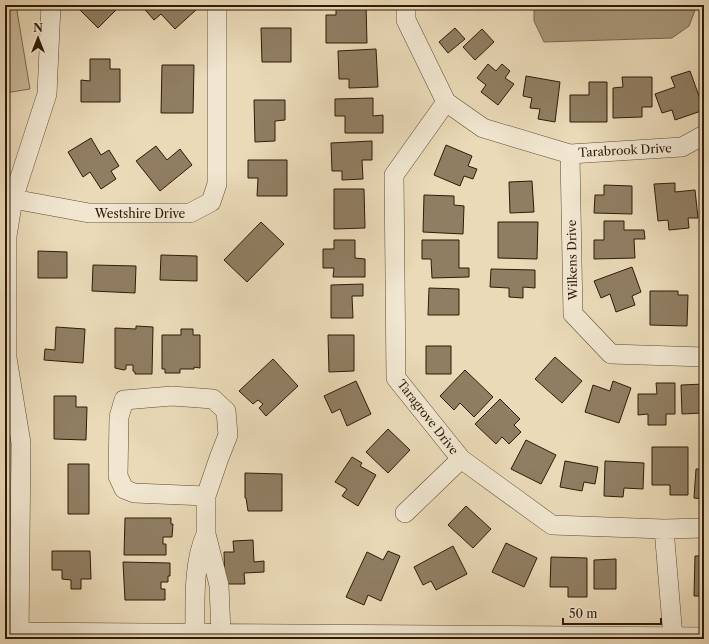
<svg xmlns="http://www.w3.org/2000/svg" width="709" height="644" viewBox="0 0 709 644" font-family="'Libre Caslon Text',serif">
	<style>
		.green { fill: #cab99a; stroke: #7c6a50 }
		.water { fill: #aa997c; stroke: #79664d }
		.building { fill: #907e63; stroke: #2f1a07 }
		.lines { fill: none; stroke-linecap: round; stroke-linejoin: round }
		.minor-casing { stroke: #5e4a33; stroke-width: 20 }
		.minor { stroke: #f1e7d1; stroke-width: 19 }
		.labels { text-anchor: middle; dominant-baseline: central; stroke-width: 3; stroke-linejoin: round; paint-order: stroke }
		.street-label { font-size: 12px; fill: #2f1a07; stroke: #f1e7d1 }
	</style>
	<rect width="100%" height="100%" fill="#eadab8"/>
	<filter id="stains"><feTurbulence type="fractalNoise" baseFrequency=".005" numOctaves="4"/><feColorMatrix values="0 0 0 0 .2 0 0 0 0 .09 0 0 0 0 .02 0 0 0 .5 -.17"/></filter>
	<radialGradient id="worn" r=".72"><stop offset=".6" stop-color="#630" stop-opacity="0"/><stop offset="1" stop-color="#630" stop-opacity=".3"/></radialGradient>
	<path class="green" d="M5,5H16L30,89L5,93Z"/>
	<path class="water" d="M534,5H697L689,26L672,38L544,42L534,21Z"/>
	<path class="building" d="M84,5H121L98,28L79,9Z
		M141,5H193L197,9L175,29L161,14L154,20Z
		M366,5L367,43H326V15H336V6Z
		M466,5H480L466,8Z
		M261,28H291V62H262Z
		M455,28L465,39L448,53L439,42Z
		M482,29L494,42L475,60L463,47Z
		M376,49L378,87L349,88V79H339L338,51Z
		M90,59H110V69H120V102H81V80L90,81Z
		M488,64L496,71L502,64L510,71L505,78L514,84L498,105L481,92L486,85L477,78Z
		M162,65H194L193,113H161Z
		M690,71L704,110L675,120L672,110L662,113L655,94L675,87L671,77Z
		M704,74V82L700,77Z
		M526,76L560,82L555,122L538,119L540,109L530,108L532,98L523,96Z
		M622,77H652V107H642V117L613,118V88L623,87Z
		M589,82H607V122H570V95H589Z
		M373,98V116L383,115V133H345V116H335V99Z
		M254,100H285V120L275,121V141L255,142Z
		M91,138L101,155L109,150L119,166L111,171L116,179L101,189L90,172L83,177L68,152Z
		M372,141V160H362L363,179L342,180V171H332L331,143Z
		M446,145L472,156L468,166L477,169L473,179L464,176L460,186L434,175Z
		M156,146L167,160L180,149L192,165L160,191L136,161Z
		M248,160H287V196H257L258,178H248Z
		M532,181L534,212L510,213L509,182Z
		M675,183V192L695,190L698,218H688L689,228L669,230L668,220L658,221L654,184Z
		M604,185L632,186V214L594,213L595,195H604Z
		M334,189H364L365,228L334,229Z
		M424,195L454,196V205L464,206L463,234L423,232Z
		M604,221H624V230H644L645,239H634L635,258L594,259V240H604Z
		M261,222L284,244L247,282L224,260Z
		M498,222H538L537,259L498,258Z
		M334,240H355V258L365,259V277H333L334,268H323V249H334Z
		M422,240H459V268H469V277L432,278L431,259H422Z
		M38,251L67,252V278H38Z
		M161,255L197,256V281L160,280Z
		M93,265L136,266L135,293L92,291Z
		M632,267L641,292L632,296L635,305L616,312L610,294L601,298L594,281Z
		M491,269L535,270V288L523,287V298L509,297V288L490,287Z
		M363,284V296H352L353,318H331V285Z
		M429,288L459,289V315H428Z
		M650,291H678V295H688L687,326L650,325Z
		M136,326L153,327L152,374H135V372L133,371V365H126V369L124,370L115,368V328L136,329Z
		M56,327L85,329L83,363L44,360L45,349L55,350Z
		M181,329H193V335H200V368L194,367V369H180V373H165V369H162V335H181Z
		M328,335H354V371L329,372Z
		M426,346H451V374H426Z
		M555,357L582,381L562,403L535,379Z
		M273,359L298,386L266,416L259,408L263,404L258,400L253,404L239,391Z
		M465,370L493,397L474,417L460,403L454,410L440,396Z
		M356,381L371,414L347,426L340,409L332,413L324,396Z
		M613,381L631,388L619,423L585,412L593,385L610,391Z
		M656,383H675V414H666V425H648V414L638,415V394H657Z
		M704,384V423H703V413L682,414L681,385Z
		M54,396H76V407H87L86,440L54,439Z
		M500,399L520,419L514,425L521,432L509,444L502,437L496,444L475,424Z
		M388,429L410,450L388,473L366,452Z
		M526,440L556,455L541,484L511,469Z
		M652,447H688V495H670V485H652Z
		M352,457L362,463L360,466L376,475L358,506L342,496L347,489L335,482Z
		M565,461L598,467L595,484L584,482L582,491L560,487Z
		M605,461L644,463L643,489L624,488L623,497L604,496Z
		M68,464H89V514H68Z
		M696,469H704V499L694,498Z
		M245,473L282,474V511H248L246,498H245Z
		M466,506L491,529L473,548L448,525Z
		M125,518H171V524H173L172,537H163V544H166V555H124Z
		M253,540L254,562L264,561V572L244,573L245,584H225L224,552H234L233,541Z
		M506,543L537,558L524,587L492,572Z
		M453,546L467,574L436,590L431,581L423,585L414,567Z
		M52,551H90L91,579H81V589H71V580L62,579V570H52Z
		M388,551L400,556L381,601L368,595L364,605L346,597L367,552L383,560Z
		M695,556H704V596H694Z
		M551,557L587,558V597H568V587H550Z
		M616,559V589H594V560Z
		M123,562L170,563V576H168V582H161V589H165V600H125Z"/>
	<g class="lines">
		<g class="minor-casing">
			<path id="minor" d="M51,5L47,94L13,199L89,213H190L211,202L217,184V5
				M406,5V20L446,102L483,128L570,154L682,147L704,135
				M446,102L394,175L396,378L461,459L552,525L664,529L704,528
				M570,154L573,314L611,354L704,357
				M13,199L7,236V358L21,443L19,639
				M206,496L134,493L124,489L118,476L119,417L124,400L172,396L213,399L226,411L228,435L219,458L206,496V534
				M405,513L461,459
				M664,529L673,637
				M5,632L704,637
				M195,634C195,602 193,563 206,534L219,585L221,634"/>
		</g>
		<use href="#minor" class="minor"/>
	</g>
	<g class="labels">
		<g class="street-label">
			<text transform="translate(625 150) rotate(-3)">Tarabrook Drive</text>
			<text x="140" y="213">Westshire Drive</text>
			<text transform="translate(572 260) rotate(-91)">Wilkens Drive</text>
			<text transform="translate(428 417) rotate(52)">Taragrove Drive</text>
		</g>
	</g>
	<rect width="709" height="644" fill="none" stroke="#eadab8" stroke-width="20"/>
	<rect x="6" y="6" width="697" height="632" fill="none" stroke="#2f1a07" stroke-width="2"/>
	<rect x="10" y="10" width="689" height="624" fill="none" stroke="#2f1a07"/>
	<g transform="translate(38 38)" stroke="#f1e7d1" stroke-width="3" paint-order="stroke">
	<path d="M0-3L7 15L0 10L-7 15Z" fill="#2f1a07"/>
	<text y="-6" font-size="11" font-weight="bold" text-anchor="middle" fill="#2f1a07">N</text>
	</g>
	<path d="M563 618v6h98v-6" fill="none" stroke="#2f1a07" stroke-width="2"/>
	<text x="569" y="618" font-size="12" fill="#2f1a07" stroke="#f1e7d1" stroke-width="3" paint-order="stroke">50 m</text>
	<rect width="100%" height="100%" filter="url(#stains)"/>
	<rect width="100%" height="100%" fill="url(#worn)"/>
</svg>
